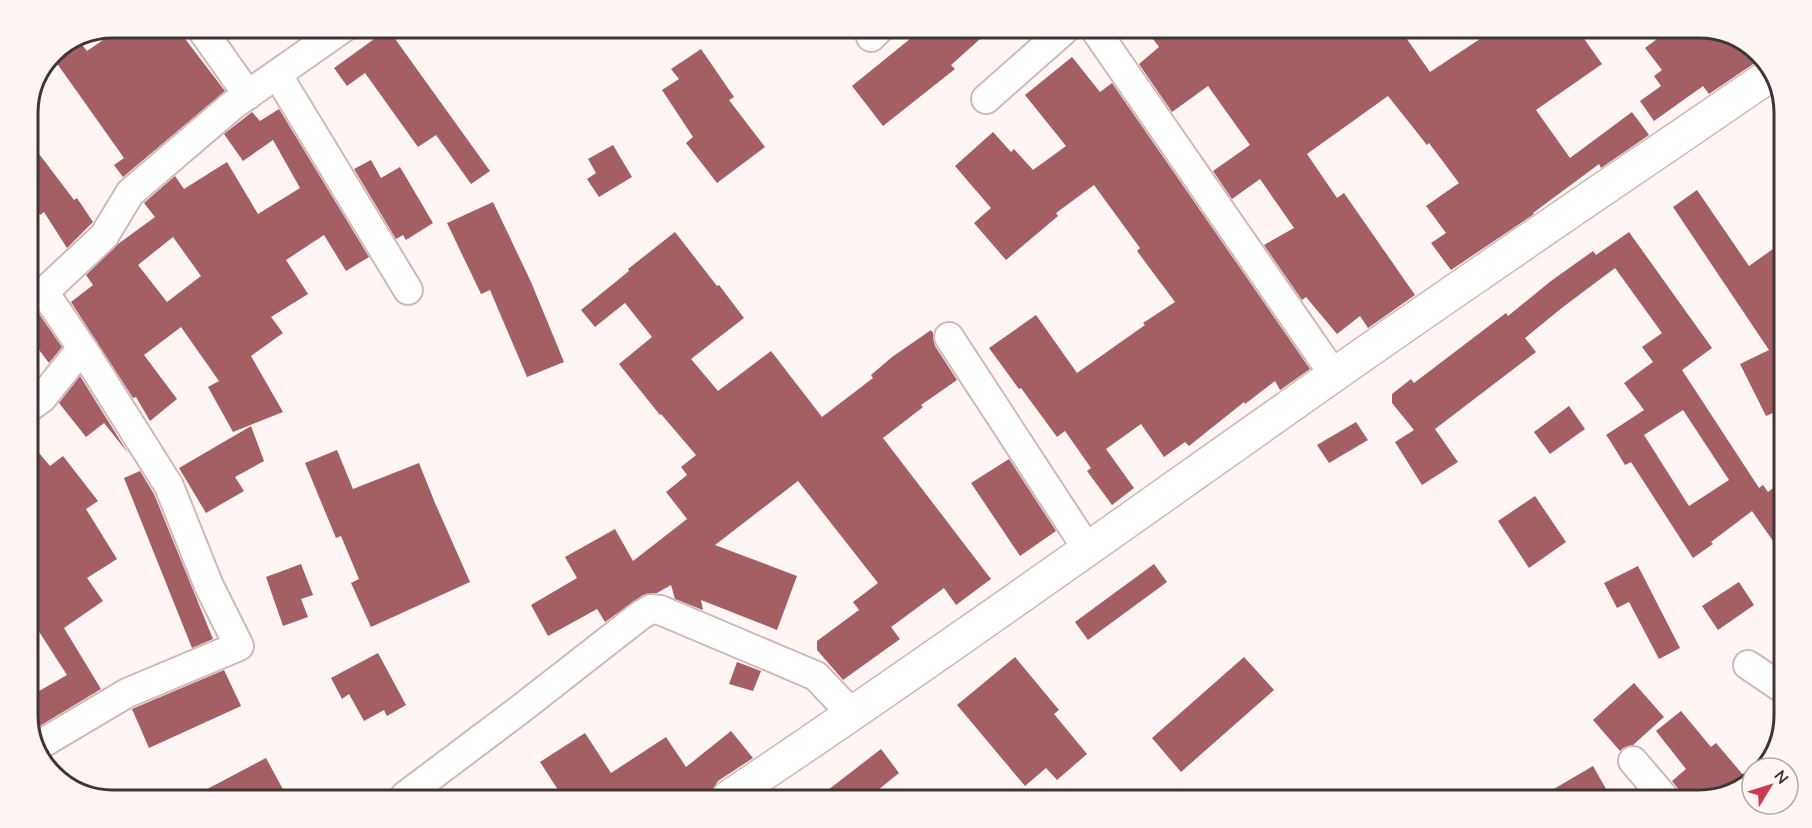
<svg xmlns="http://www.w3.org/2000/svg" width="1812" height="828" viewBox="0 0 1812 828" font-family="Mulish,sans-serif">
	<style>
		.building { fill: #a45f64; fill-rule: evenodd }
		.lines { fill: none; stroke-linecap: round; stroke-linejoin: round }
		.minor-casing { stroke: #d0b8b8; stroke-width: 32 }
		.major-casing { stroke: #d0b8b8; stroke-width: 36 }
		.minor { stroke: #fff; stroke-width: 28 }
		.major { stroke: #fff; stroke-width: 33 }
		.rim { fill: none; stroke: #3e3535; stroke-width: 3 }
	</style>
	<rect width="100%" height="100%" fill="#fff5f5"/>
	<path class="building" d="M122,27H176L225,91L123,177L114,165L124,158L51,55L52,52L79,41L87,51Z
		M388,29L490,171L471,184L436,135L418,147L365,73L347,86L334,68Z
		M921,30L989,31L951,65L955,69L883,126L852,86Z
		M1147,31L1402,32L1430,72L1489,33H1580L1602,64L1536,110L1570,158L1632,112L1649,135L1601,168L1599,164L1533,213L1534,214L1451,270L1431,243L1446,233L1426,206L1459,183L1429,143L1427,145L1388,96L1307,154L1337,198L1344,193L1415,295L1368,328L1360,316L1337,334L1306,297L1302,300L1264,245L1294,228L1260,179L1232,199L1213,171L1250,145L1208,86L1172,112L1139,64L1159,47Z
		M1665,33L1732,34L1762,58L1709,94L1703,86L1654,121L1640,101L1661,86L1654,76L1662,70L1645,48Z
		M701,49L734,97L729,100L765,147L717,183L686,143L693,137L662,90L679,79L671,69Z
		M1072,57L1100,92L1112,83L1310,369L1280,390L1275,381L1245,404L1244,402L1189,446L1185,442L1164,457L1141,424L1106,449L1134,488L1112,505L1087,471L1091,468L1065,431L1057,437L1021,388L1019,389L989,348L1036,315L1077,373L1145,325L1143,323L1175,302L1137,251L1140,248L1094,185L1056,213L1058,216L1006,260L974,223L991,208L955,166L993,132L1011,152L1014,149L1033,170L1066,146L1025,95Z
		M279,109L369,257L346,271L324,235L286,260L308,294L271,317L283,333L251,356L283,412L233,432L208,387L219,381L181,327L144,355L177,399L150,421L136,397L133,398L71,302L93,285L86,275L118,244L155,217L144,203L175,176L184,189L227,162L258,214L300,188L273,140L243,161L224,134L252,112L260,121ZM173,237L201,276L167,302L138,265Z
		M27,138L74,200L77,198L93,222L67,248L44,212L40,215L27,198Z
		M613,145L632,177L599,197L587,179L596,173L588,159Z
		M371,160L381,178L400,167L433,223L406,240L403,235L396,239L354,169Z
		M1697,190L1749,266L1783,242L1782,409L1766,416L1740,364L1769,350L1673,207Z
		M493,202L531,282L564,362L527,377L490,290L481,294L447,223Z
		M675,232L717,286L719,285L744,318L691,359L718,391L771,351L822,417L873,378L871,375L892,357L931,330L933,333V338L935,346L957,380L921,405L923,407L883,438L991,579L956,605L944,588L891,627L900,639L843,680L817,650V641L859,610L853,602L878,583L798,481L715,545L797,576L777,630L701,600L703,610L675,599L671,585L657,593L643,595L605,622L597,609L548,636L531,605L577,578L565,557L615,529L633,561L687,519L666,492L687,475L681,467L696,455L661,414L660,415L619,364L652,337L625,303L595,327L581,310L629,271L628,269Z
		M1629,232L1712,348L1682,370L1759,488L1763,485L1768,492L1781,482L1780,551L1752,511L1711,542L1713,544L1693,558L1631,462L1625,465L1609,439L1606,435L1644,410L1624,383L1653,362L1642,347L1662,333L1615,268L1563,307L1525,338L1536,352L1435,429L1458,462L1422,485L1395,442L1414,430L1392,403V394L1411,379L1414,383L1506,313L1508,316L1551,281L1593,251L1596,255ZM1683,410L1729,480L1689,506L1644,435Z
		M27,283L29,285L28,295L30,301L62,347L49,363L27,334Z
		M80,376L128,453L104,423L86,437L59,403Z
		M1569,406L1585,429L1550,454L1534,432Z
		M1356,422L1368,440L1329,463L1317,445Z
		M251,426L264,461L235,477L244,491L206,513L179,468Z
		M27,439L50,466L63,456L98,501L86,509L117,559L87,578L103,601L64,628L101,689L38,727L27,708V698L67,675L27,613Z
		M337,450L353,489L419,463L435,503L470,582L371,627L351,583L359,579L341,536L336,538L305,463Z
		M1009,459L1056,531L1020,556L971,483Z
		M140,471L154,494L213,639L192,648L124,478Z
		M1535,496L1566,542L1529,568L1498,521Z
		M301,564L313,595L301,599L308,617L283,626L266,577Z
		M1154,564L1167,582L1088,640L1075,622Z
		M1638,566L1680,648L1659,659L1629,602L1617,608L1604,583Z
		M1739,582L1754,605L1718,630L1702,606Z
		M378,653L406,705L387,716L384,710L364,721L349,694L342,699L331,678Z
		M1015,657L1059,710L1054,714L1087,754L1057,780L1046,768L1025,786L957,705Z
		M1244,657L1274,690L1181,772L1152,738Z
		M737,662L761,671L753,691L729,684Z
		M224,670L241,706L149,748L132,709Z
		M1634,683L1664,717L1633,745L1623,748L1620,751L1593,720Z
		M1681,711L1711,747L1716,743L1750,783L1747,787L1700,801H1683L1680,791L1672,781L1686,769L1656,731Z
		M731,731L753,758L718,781L711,792L704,797L562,796L540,762L585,733L611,773L666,737L686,767Z
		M881,749L899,773L868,798L819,797Z
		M266,758L286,795H196Z
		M1593,766L1613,801L1535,800Z"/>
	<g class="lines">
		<g class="minor-casing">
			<path id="minor" d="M200,27L248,95
				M1096,31L1334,375
				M871,37L878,30
				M277,74L408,290
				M986,99L1063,31
				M949,337L1088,550
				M27,409L42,398L82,348
				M1748,665L1779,686
				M36,747L127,693L239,646L209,586L169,486L82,348L44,292L104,236L130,193L233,105L343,28
				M1633,761L1667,801
				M405,796L518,711L641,615L651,609L660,610L816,676L852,714"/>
		</g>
		<g class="major-casing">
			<path id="major" d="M729,797C932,661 1131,518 1331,377C1477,274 1626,174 1773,73"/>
		</g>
		<use href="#minor" class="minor"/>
		<use href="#major" class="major"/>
	</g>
	<path d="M0 0H1812V828H0ZM113 38H1699A75 75 0 0 1 1774 113V715A75 75 0 0 1 1699 790H113A75 75 0 0 1 38 715V113A75 75 0 0 1 113 38Z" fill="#fff5f5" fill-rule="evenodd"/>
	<path class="rim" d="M113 38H1699A75 75 0 0 1 1774 113V715A75 75 0 0 1 1699 790H113A75 75 0 0 1 38 715V113A75 75 0 0 1 113 38Z"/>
	<g transform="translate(1770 786) rotate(52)"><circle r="28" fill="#fff5f5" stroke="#b2a8a8" stroke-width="1.5"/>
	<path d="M0-4.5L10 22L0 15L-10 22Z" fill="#ca3a50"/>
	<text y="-9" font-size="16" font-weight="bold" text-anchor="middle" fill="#3e3535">N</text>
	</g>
</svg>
